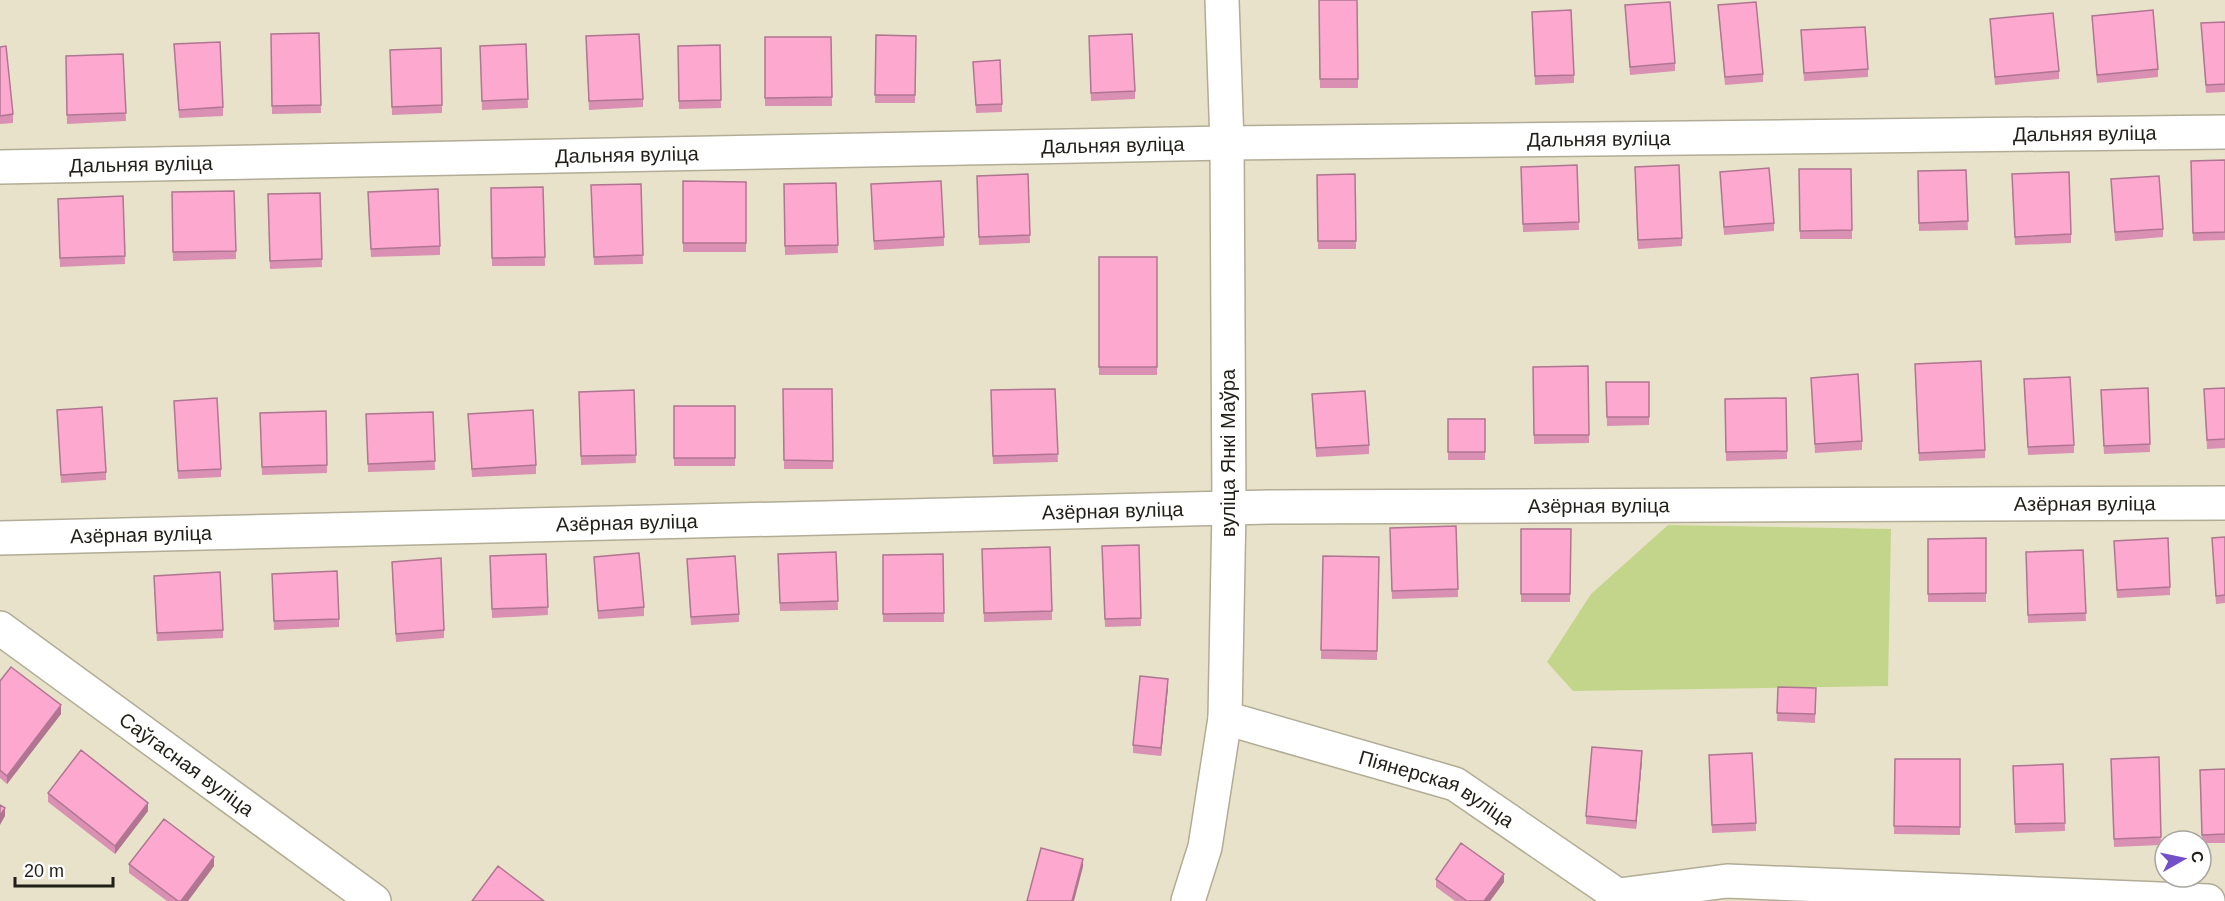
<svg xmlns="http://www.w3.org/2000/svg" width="2225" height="901" viewBox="0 0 2225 901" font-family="Helvetica,sans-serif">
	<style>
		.green { fill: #c3d58a }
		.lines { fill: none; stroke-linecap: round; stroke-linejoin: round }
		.minor-casing { stroke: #b1ac95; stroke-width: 36 }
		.minor { stroke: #fff; stroke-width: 33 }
		.wall { fill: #d990b2 }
		.shaded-wall { fill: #b07691 }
		.building { fill: #fca8cf; stroke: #b07691; stroke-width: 1.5 }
		.labels { text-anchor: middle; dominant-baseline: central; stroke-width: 4.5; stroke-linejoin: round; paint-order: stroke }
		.street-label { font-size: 20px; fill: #211f17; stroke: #fff }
	</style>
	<rect width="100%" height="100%" fill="#e8e2ca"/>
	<path class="green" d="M1668,525L1891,529L1888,686L1573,691L1547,662L1591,594Z"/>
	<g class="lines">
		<g class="minor-casing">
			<g id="minor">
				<path id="s1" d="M0,167L1227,143L2225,132"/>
				<path id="s2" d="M0,538L1269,507L2225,503"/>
				<path id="s3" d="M0,628L374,901"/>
				<path id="s4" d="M1225,718L1455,784L1626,901"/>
				<path d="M1619,895L1727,881L2208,901"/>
				<path d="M1188,901L1205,847L1225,718L1229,508L1227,143L1222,0"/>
			</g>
		</g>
		<use href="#minor" class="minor"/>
	</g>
	<path class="wall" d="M1319,0H1357L1358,88H1320Z
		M1625,5L1675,63V71L1630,75Z
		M1718,5L1763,74V82L1725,85Z
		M2092,16L2158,69V77L2097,83Z
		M1990,19L2059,71V79L1995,85Z
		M1532,20L1574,75V83L1535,85Z
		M2225,22V92L2206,93L2201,23Z
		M1801,30L1868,69V77L1804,81Z
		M319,33L321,113L272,114L271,34Z
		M876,35L916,36L915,103H875Z
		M765,37H831L832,106H765Z
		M174,44L223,107V116L179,118Z
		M526,44L528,108L482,110L480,46Z
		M1089,44L1135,91V99L1091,101Z
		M586,45L643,99V107L589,110Z
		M720,45L721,108L679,109L678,46Z
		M0,47L13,114V123L0,124Z
		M441,48L442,113L392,115L390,50Z
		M123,54L126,121L67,124L66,56Z
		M973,62L1002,104V112L976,113Z
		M2225,160V240L2193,241L2191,161Z
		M1577,165L1579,230L1523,232L1521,167Z
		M1799,169H1851L1852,239H1800Z
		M1966,170L1968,230L1919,231L1918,171Z
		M1720,172L1774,223V231L1724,235Z
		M1028,174L1030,243L979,245L977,176Z
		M1355,174L1356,249H1318L1317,175Z
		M1635,175L1682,238V246L1638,249Z
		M2111,179L2163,229V237L2115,241Z
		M683,181L746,182V252H683Z
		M836,183L838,253L785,255L784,184Z
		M2012,183L2071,234V243L2015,245Z
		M641,184L643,264L594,265L591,185Z
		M543,187L545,266H492L491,188Z
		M234,191L236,259L173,261L172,192Z
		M871,192L944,237V246L874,250Z
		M320,193L322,267L270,269L268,194Z
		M123,196L125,264L60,267L58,199Z
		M368,200L440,246V255L371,257Z
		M1099,257H1157V375H1099Z
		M1588,366L1589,443L1534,444L1533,367Z
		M1915,372L1985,450V458L1919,461Z
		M1811,378L1862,441V450L1815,453Z
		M1606,382H1649V425L1607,426Z
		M2024,388L2074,445V453L2028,455Z
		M2148,388L2150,452L2104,454L2101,398Z
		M2225,388V448L2207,449L2204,389Z
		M783,389H832L833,469H784Z
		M1055,389L1058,462L993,464L991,390Z
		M634,390L636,463L581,465L579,392Z
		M1312,394L1369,445V454L1316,457Z
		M1786,398L1787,459L1726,461L1725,399Z
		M174,401L221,469V477L178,479Z
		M674,406H735V466H674Z
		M57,410L106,472V480L61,483Z
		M326,411L327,473L262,475L260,413Z
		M433,412L435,470L368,472L366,414Z
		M468,414L536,465V474L472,477Z
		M1448,419H1485V460H1448Z
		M1456,526L1458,597L1392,599L1390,528Z
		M1521,529H1571L1570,602H1521Z
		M2225,537V603L2216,604L2212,538Z
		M1986,538V602H1928V539Z
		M2114,541L2170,587V595L2117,598Z
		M1139,545L1141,626L1105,627L1102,546Z
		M1050,547L1052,620L984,622L982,549Z
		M2083,550L2086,621L2028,623L2026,552Z
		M836,552L838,610L780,611L778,554Z
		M546,554L548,615L492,618L490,556Z
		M943,554L944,622H883V555Z
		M1323,556L1379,557L1377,660L1321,659Z
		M594,557L644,607V616L598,619Z
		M687,559L739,614V622L691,625Z
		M392,570L444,630V638L396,642Z
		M272,574L339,619V627L274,630Z
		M154,584L223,630V638L157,641Z
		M0,681L61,714L7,784L0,778Z
		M1778,687L1816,688L1815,723L1777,721Z
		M1168,688L1161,756L1133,753V745Z
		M1709,755L1756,823V831L1712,833Z
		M2159,757L2161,845L2114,847L2111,759Z
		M1895,759H1960V835L1894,834Z
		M1642,760L1636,829L1586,824V816Z
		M2063,764L2065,831L2015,833L2013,766Z
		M2225,769V843H2202L2200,770Z
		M48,793L148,811L115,854L48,802Z
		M129,864L214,866L188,901H167L129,873Z
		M1436,879L1504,882L1490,901H1455L1436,887Z"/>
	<path class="shaded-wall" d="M1168,679V688L1161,756V748Z
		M61,705V714L7,784V776Z
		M1642,751V760L1636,829V821Z
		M148,803V811L115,854V846Z
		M5,808V816L0,825V816Z
		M214,857V866L188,901H181Z
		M1083,859V867L1074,901H1072Z
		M1504,874V882L1490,901H1484Z"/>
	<path class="building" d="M1319,0H1357L1358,79H1320Z
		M1670,2L1675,63L1630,67L1625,5Z
		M1756,2L1763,74L1725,77L1718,5Z
		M1571,10L1574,75L1535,76L1532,12Z
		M2153,10L2158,69L2097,75L2092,16Z
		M2053,13L2059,71L1995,77L1990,19Z
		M2225,22V84L2206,85L2201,23Z
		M1865,27L1868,69L1804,73L1801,30Z
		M319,33L321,105L272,106L271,34Z
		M639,34L643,99L589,101L586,36Z
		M1132,34L1135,91L1091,93L1089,36Z
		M876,35L916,36L915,95H875Z
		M765,37H831L832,97L765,98Z
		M220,42L223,107L179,110L174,44Z
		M526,44L528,99L482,101L480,46Z
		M720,45L721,100L679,101L678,46Z
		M6,46L13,114L0,116V47Z
		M441,48L442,105L392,107L390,50Z
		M123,54L126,113L67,115L66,56Z
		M1000,60L1002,104L976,105L973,62Z
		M2225,160V232L2193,233L2191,161Z
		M1577,165L1579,222L1523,224L1521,167Z
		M1679,165L1682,238L1638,240L1635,167Z
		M1769,168L1774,223L1724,227L1720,172Z
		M1799,169H1851L1852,230L1800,231Z
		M1966,170L1968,221L1919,223L1918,171Z
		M2069,172L2071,234L2015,237L2012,174Z
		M1028,174L1030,235L979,237L977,176Z
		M1355,174L1356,241H1318L1317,175Z
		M2159,176L2163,229L2115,232L2111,179Z
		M683,181L746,182V243H683Z
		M941,181L944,237L874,241L871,184Z
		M836,183L838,245L785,246L784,184Z
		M641,184L643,255L594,257L591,185Z
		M543,187L545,257L492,258L491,188Z
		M438,189L440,246L371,249L368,192Z
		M234,191L236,251L173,252L172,192Z
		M320,193L322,259L270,261L268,194Z
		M123,196L125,256L60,258L58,199Z
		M1099,257H1157V367H1099Z
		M1981,361L1985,450L1919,453L1915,364Z
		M1588,366L1589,435H1534L1533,367Z
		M1858,374L1862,441L1815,444L1811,378Z
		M2070,377L2074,445L2028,447L2024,379Z
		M1606,382H1649V417H1607Z
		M2148,388L2150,444L2104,446L2101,390Z
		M2225,388V439L2207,440L2204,389Z
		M783,389H832L833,461L784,460Z
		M1055,389L1058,454L993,456L991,390Z
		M634,390L636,455L581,456L579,392Z
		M1365,391L1369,445L1316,448L1312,394Z
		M217,398L221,469L178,471L174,401Z
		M1786,398L1787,451L1726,452L1725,399Z
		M674,406H735V458H674Z
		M102,407L106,472L61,475L57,410Z
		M533,410L536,465L472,469L468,414Z
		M326,411L327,465L262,467L260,413Z
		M433,412L435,461L368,464L366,414Z
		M1448,419H1485V452H1448Z
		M1456,526L1458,589L1392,591L1390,528Z
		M1521,529H1571L1570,594H1521Z
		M2225,537V595L2216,596L2212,538Z
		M1986,538V593L1928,594V539Z
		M2168,538L2170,587L2117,590L2114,541Z
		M1139,545L1141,618L1105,619L1102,546Z
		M1050,547L1052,611L984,613L982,549Z
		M2083,550L2086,613L2028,615L2026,552Z
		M836,552L838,601L780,603L778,554Z
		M639,553L644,607L598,611L594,557Z
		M546,554L548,607L492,609L490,556Z
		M943,554L944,613L883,614V555Z
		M735,556L739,614L691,617L687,559Z
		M1323,556L1379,557L1377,651L1321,650Z
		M441,558L444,630L396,634L392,562Z
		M337,571L339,619L274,621L272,574Z
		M220,572L223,630L157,633L154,576Z
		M11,667L61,705L7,776L0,770V681Z
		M1140,676L1168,679L1161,748L1133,745Z
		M1778,687L1816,688L1815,714L1777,713Z
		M1592,747L1642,751L1636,821L1586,816Z
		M81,750L148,803L115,846L48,793Z
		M1752,753L1756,823L1712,825L1709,755Z
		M2159,757L2161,837L2114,839L2111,759Z
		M1895,759H1960V827L1894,826Z
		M2063,764L2065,823L2015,824L2013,766Z
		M2225,769V834L2202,835L2200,770Z
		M0,805L5,808L0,816Z
		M164,819L214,857L181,901H178L129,864Z
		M1461,843L1504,874L1484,901H1467L1436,879Z
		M1041,848L1083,859L1072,901H1027Z
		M498,866L544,901H472Z"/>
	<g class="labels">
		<g class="street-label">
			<text stroke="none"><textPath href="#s1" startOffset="2085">Дальняя вуліца</textPath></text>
			<text stroke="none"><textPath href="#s1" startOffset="1599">Дальняя вуліца</textPath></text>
			<text stroke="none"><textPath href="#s1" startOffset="1113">Дальняя вуліца</textPath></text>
			<text stroke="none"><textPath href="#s1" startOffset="627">Дальняя вуліца</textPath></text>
			<text stroke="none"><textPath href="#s1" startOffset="141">Дальняя вуліца</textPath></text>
			<text transform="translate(1228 453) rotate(-90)">вуліца Янкі Маўра</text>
			<text stroke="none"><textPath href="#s2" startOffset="2085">Азёрная вуліца</textPath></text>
			<text stroke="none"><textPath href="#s2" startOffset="1599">Азёрная вуліца</textPath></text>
			<text stroke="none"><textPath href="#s2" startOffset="1113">Азёрная вуліца</textPath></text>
			<text stroke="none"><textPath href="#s2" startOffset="627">Азёрная вуліца</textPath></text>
			<text stroke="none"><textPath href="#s2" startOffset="141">Азёрная вуліца</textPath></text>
			<text stroke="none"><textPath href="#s3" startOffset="231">Саўгасная вуліца</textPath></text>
			<text stroke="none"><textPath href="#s4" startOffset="224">Піянерская вуліца</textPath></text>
		</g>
	</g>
	<g transform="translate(2183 859) rotate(81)"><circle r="28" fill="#ffffff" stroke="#a6a5a2" stroke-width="1.5"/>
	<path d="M0-4.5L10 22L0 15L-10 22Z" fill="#734fc8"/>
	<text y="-9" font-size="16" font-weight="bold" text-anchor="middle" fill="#211f17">С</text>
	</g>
	<path d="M15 877v9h98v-9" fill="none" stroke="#211f17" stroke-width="3"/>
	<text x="24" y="877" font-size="18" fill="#211f17" stroke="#ffffff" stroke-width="4.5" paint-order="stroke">20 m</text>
</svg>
